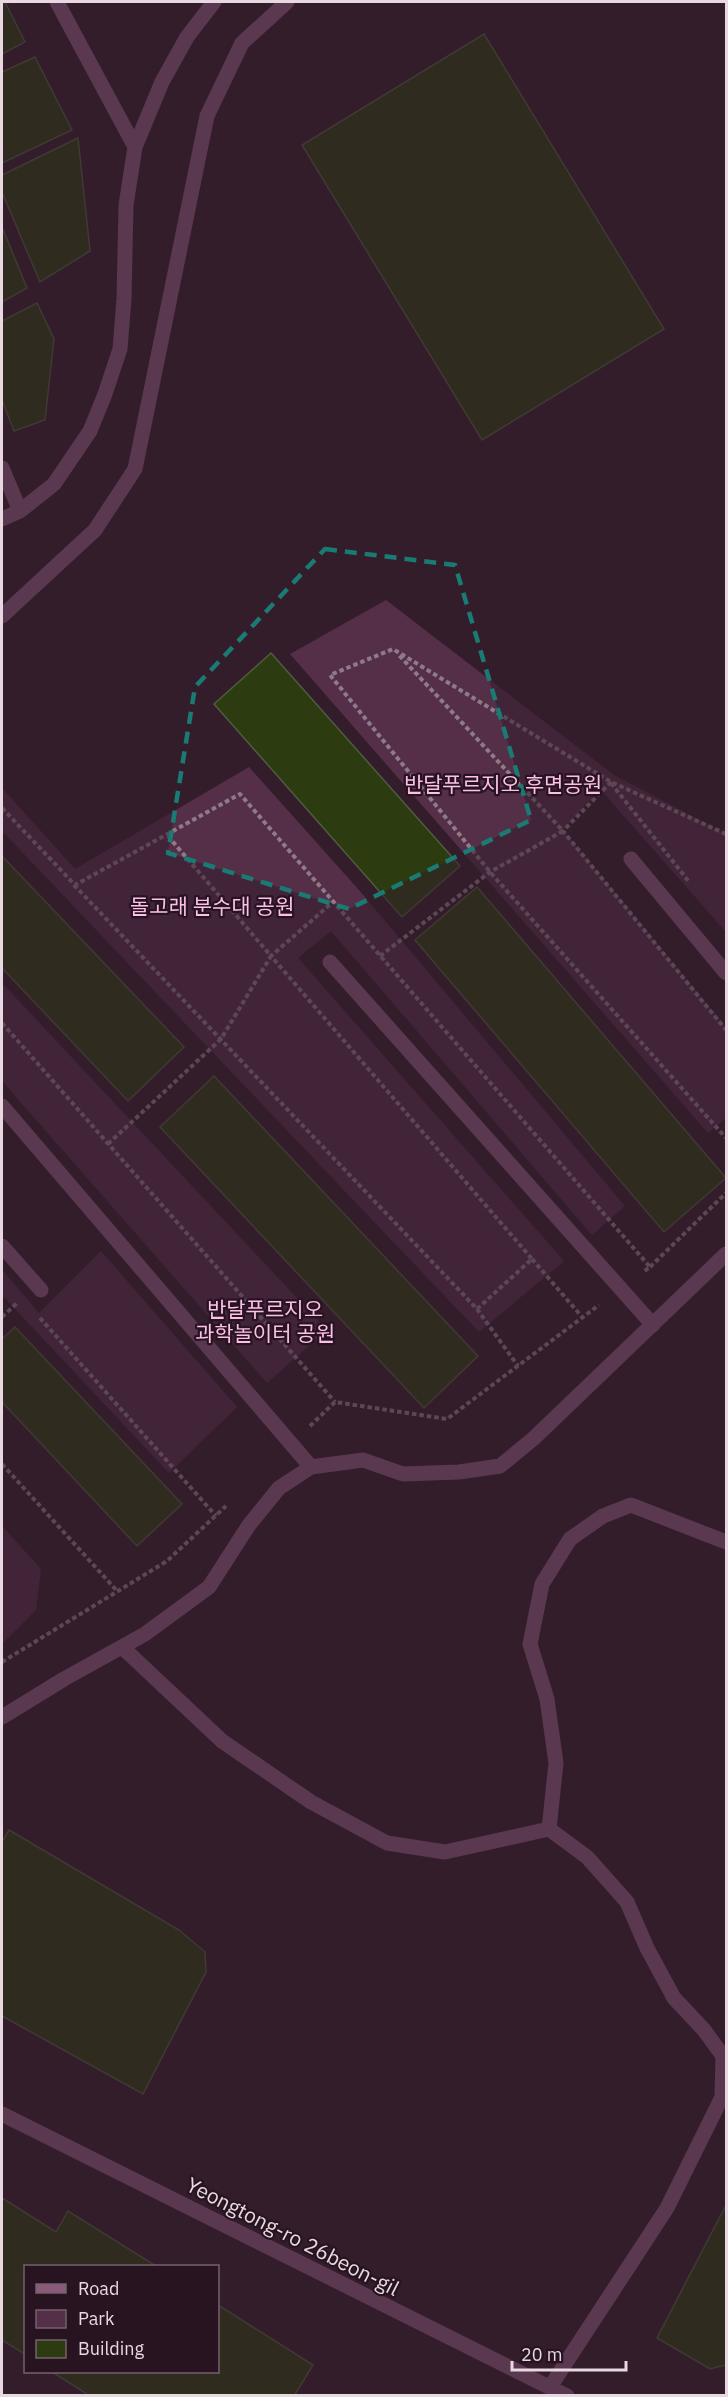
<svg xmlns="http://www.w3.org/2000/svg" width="728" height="2397" viewBox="0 0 728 2397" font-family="'IBM Plex Sans','Noto Sans KR',sans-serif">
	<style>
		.green { fill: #552e48 }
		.building { fill: #2d3c10; stroke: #505b41; stroke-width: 1.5 }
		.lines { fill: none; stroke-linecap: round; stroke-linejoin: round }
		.path { stroke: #8e7b87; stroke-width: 4; stroke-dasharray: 4.5 3; stroke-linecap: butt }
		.minor { stroke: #8b5a7a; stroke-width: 15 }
		.marked { fill: none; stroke: #1a7b74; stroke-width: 4.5; stroke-dasharray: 12 8; stroke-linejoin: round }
		.labels { text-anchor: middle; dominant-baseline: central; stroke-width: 4.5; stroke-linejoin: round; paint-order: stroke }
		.park-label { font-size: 21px; fill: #fcbfe6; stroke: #281321 }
		.street-label { font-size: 21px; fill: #e7d8e1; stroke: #281321 }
	</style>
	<rect width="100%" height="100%" fill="#331d2b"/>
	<path class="green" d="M386,600L614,775L726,834V932L600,789L563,830L726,1027V1118L708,1133L290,654Z
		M249,767L359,890L625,1206L592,1235L331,931L298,958L564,1261L479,1332L2,831V788L75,869Z
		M2,983L327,1330L267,1383L2,1081Z
		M101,1251L237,1407L169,1473L2,1295V1270L39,1313Z
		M2,1526L41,1569L36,1610L2,1644Z"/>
	<path class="building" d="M2,2H5L25,42L2,54Z
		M484,34L664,329L482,440L302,145Z
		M35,57L72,130L2,163V72Z
		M78,138L90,251L40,282L2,192V175Z
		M2,227L27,288L2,302Z
		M37,303L54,339L45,420L14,431L2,400V321Z
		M271,653L460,866L402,917L214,704Z
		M2,856L184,1047L128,1101L2,968Z
		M477,887L726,1178L664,1232L415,940Z
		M214,1076L478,1356L424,1408L160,1127Z
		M15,1327L182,1504L137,1546L2,1402V1339Z
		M9,1830L179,1930L205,1952L206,1972L143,2094L2,2016V1842Z
		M2,2198L56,2232L68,2211L156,2266H26V2355L2,2340Z
		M726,2205V2365L710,2369L657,2338Z
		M218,2305L313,2365L294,2396H90L52,2372H218Z"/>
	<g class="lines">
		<path class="path" d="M611,782L563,831L726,1030
			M611,783L690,883
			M2,808L75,885L240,794L650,1267L643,1272
			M726,834L611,782L393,649L330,675L490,872L726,1138
			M74,885L477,1309L532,1259L271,956L333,902
			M380,956L490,872L563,831L398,654
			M2,1023L335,1402
			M108,1144L221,1039L271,956L167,835
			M532,1259L583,1318
			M650,1267L726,1193
			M477,1309L518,1366
			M2,1317L17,1303
			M40,1318L216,1516
			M310,1426L335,1402L447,1419L599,1305
			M2,1464L118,1592
			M2,1662L167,1561L226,1506"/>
		<path class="minor" d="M57,2L135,147
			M2,468L20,511
			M2,519L20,511L54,484L90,431L105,394L120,349L124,299L126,205L135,147L162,82L187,37L214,2
			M2,616L95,530L135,469L207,116L242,43L287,2
			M631,859L726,973
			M330,962L653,1325
			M2,1106L311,1467
			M2,1246L41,1290
			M122,1647L222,1741L311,1802L387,1843L445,1852L549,1829
			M2,1717L64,1679L145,1634L209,1587L249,1525L279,1488L311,1467L363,1460L403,1474L459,1472L500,1466L533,1439L726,1254
			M2,2114L567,2396
			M550,2387L667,2208L722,2097L723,2056L704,2030L674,1998L647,1948L627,1902L587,1857L549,1829L556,1763L547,1699L530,1644L542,1584L570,1539L603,1516L631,1505L726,1542"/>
	</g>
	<path d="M0 0H728V2397H0ZM325,549L455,565L531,820L349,909L168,853L195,687Z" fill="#331d2b" fill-opacity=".55" fill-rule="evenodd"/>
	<path class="marked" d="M325,549L455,565L531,820L349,909L168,853L195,687Z"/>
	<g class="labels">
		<g class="park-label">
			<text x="503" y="784">반달푸르지오 후면공원</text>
			<text x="212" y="906">돌고래 분수대 공원</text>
			<text x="265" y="1309">반달푸르지오<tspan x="265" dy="24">과학놀이터 공원</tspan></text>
		</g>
		<g class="street-label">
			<text transform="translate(293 2236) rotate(27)">Yeongtong-ro 26beon-gil</text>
		</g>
	</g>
	<rect width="728" height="2397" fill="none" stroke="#e7d8e1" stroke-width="6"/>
	<rect x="24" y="2265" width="195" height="108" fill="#281321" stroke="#74626e" stroke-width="1.5"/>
	<rect x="36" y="2284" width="30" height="9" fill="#8b5a7a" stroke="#74626e" stroke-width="1.5"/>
	<text x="78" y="2295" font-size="18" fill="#e7d8e1">Road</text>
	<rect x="36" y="2310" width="30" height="18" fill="#552e48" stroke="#74626e" stroke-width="1.5"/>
	<text x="78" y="2325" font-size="18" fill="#e7d8e1">Park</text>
	<rect x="36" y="2340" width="30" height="18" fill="#2d3c10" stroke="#74626e" stroke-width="1.5"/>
	<text x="78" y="2355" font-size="18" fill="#e7d8e1">Building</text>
	<path d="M512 2361v9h114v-9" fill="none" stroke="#e7d8e1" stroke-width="3"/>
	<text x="521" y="2361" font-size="18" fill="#e7d8e1" stroke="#281321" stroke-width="4.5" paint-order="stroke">20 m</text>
</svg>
